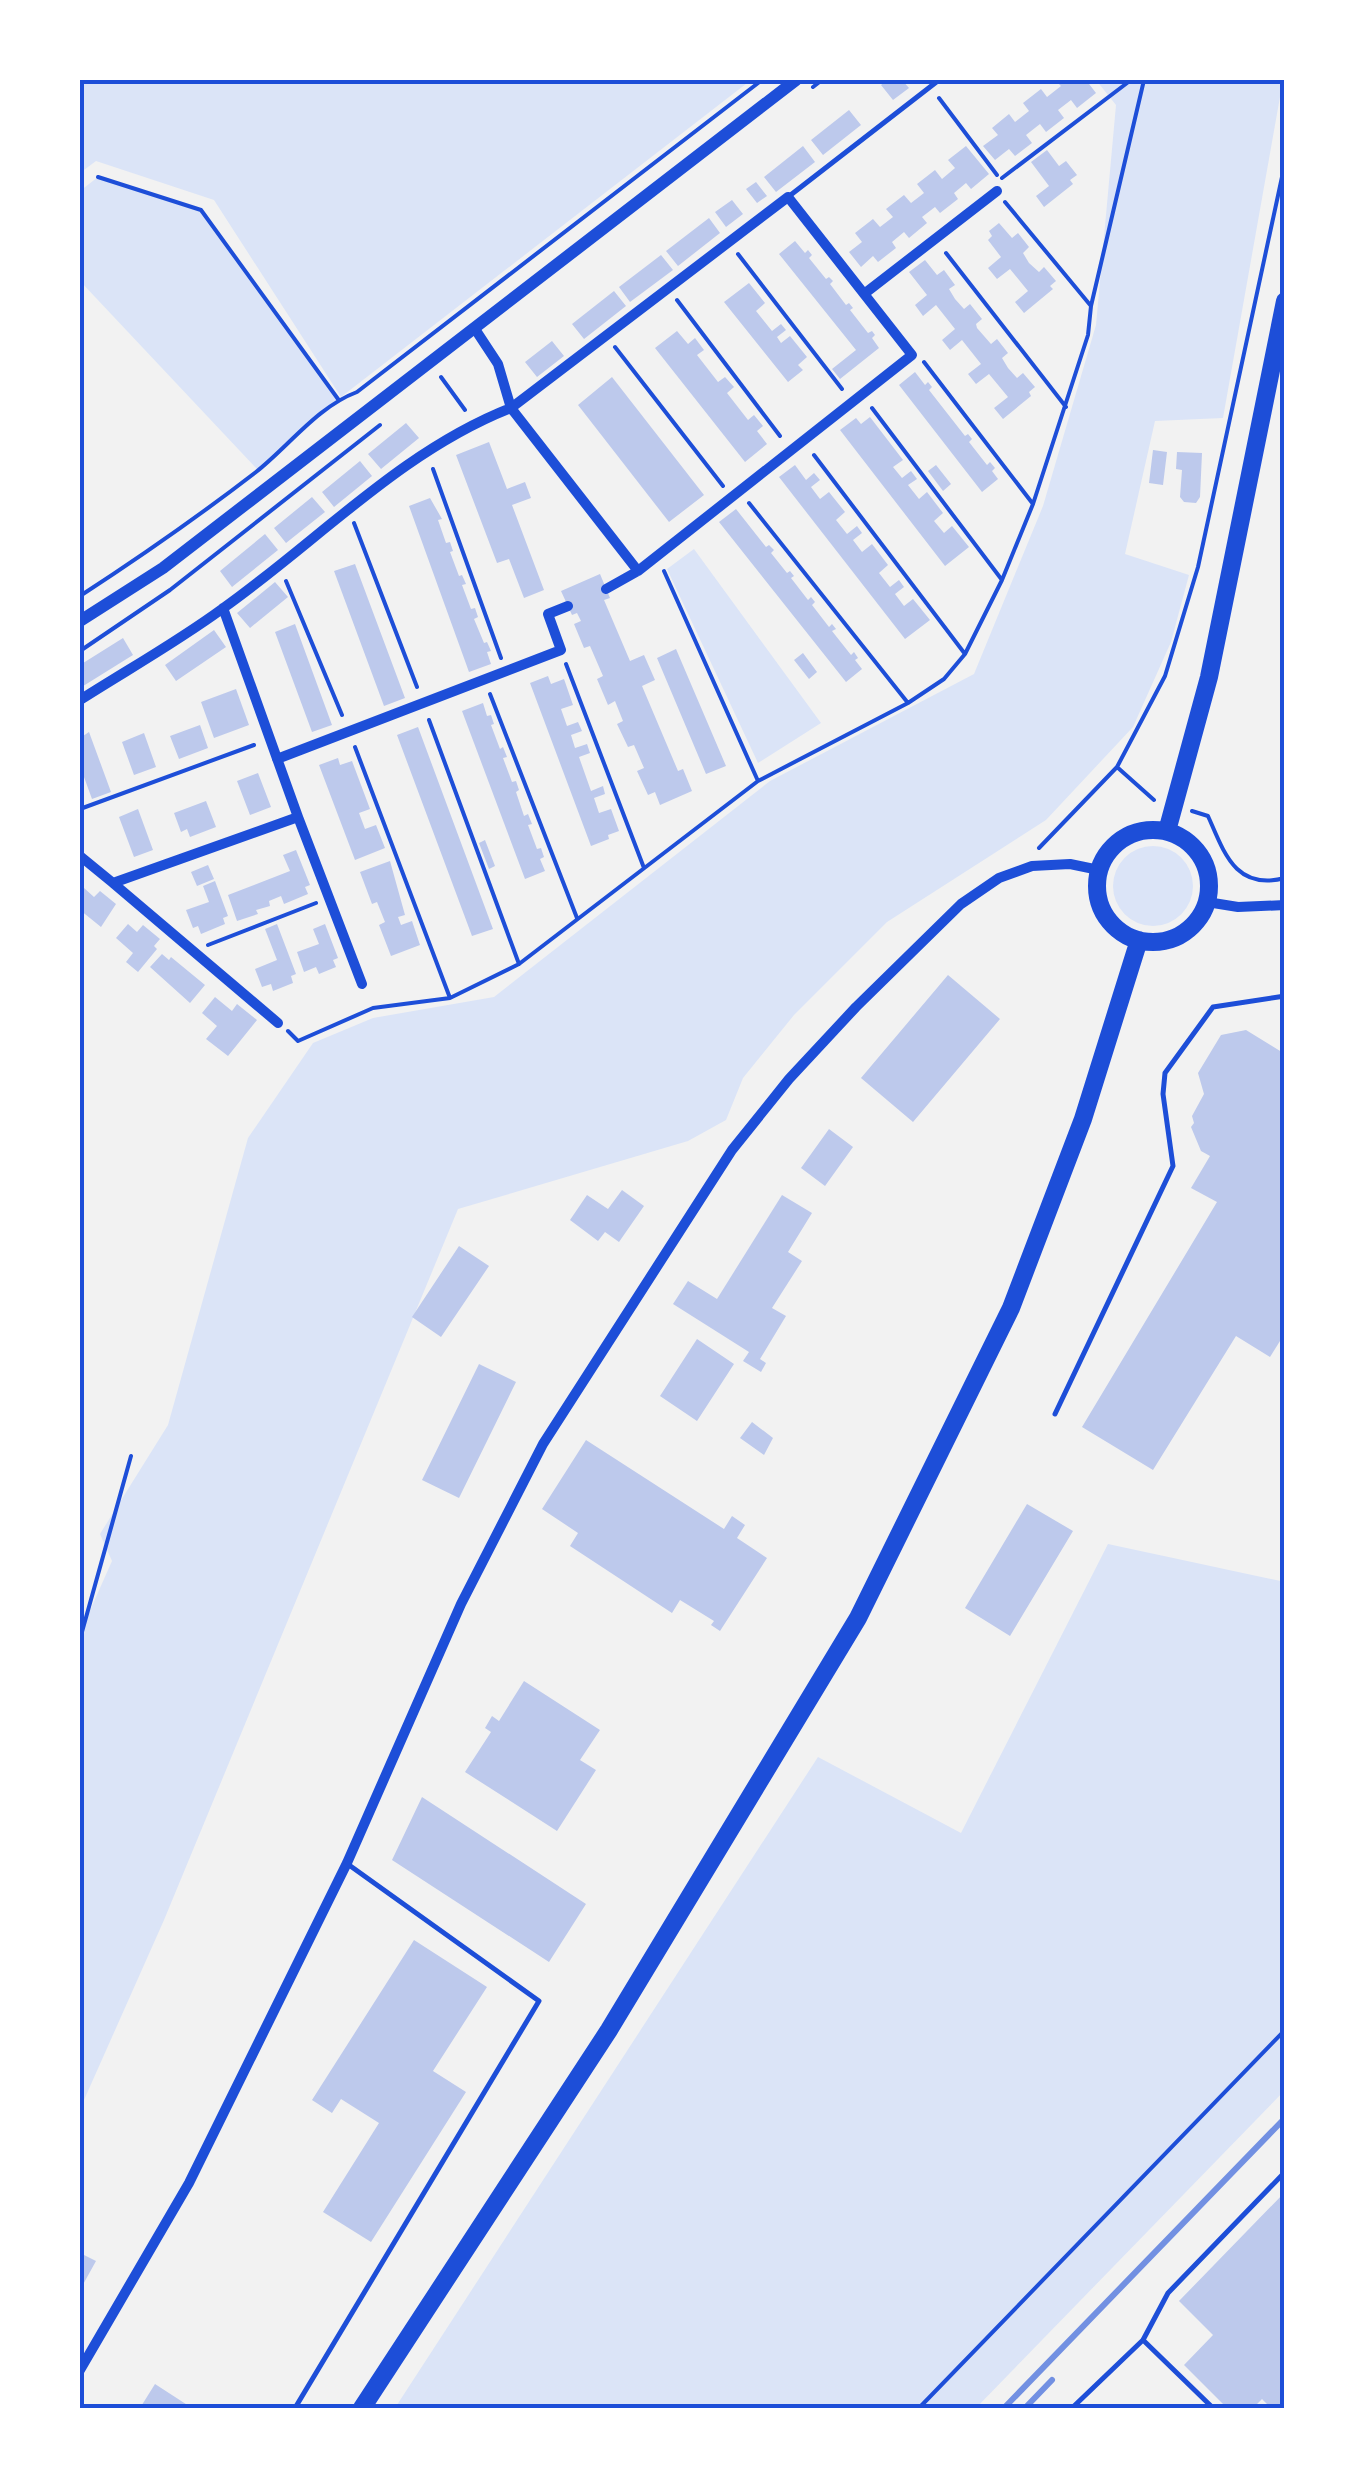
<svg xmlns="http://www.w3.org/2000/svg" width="1365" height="2488" viewBox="0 0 1365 2488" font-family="'Roboto Serif',serif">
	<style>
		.green { fill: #dbe4f7 }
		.building { fill: #bdc9ec }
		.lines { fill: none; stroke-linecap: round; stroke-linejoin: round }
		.path { stroke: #1d4ed8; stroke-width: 4 }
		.service { stroke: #1d4ed8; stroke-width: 5 }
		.minor { stroke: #1d4ed8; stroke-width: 10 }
		.tertiary { stroke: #1d4ed8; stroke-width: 12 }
		.primary { stroke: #1d4ed8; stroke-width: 18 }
		.rail { stroke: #7290e2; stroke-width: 6 }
		.neatline { fill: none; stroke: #1d4ed8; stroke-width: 4 }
	</style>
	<rect width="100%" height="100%" fill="#f2f2f2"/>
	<path class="green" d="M80,80H751L341,397L214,200L96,161L80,173Z
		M1096,80H1283L1223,418L1155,421L1125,554L1189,575L1171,642L1133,727L1046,820L887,922L794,1015L743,1078L726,1120L688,1141L458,1209L164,1920L80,2109V1633L112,1561L100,1534L168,1425L248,1138L313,1043L373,1018L494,997L770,781L974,674L1043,506L1096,325L1116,105Z
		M98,177L201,210L338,399L258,470L80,281V191Z
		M694,549L821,723L758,763L667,569Z
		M1113 886a40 40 0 1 1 80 0a40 40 0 1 1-80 0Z
		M1108,1544L1285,1582V2090L976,2408H395L818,1757L961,1833Z"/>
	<path class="building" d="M887,80H902L909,88L893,100L881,85Z
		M1055,80H1086L1096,93L1077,108L1071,100L1058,110L1064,118L1046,132L1040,124L1026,135L1032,143L1015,156L1009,149L995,160L983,146L998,135L992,128L1009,114L1015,122L1029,111L1023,103L1041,89L1047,97L1061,86Z
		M849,110L861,125L823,155L811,140Z
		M803,146L815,162L776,192L764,177Z
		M966,146L989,174L971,189L966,183L954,193L958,199L940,213L935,207L922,217L927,223L909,238L904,232L892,242L896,248L878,262L873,256L861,267L849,252L862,242L855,233L873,219L880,227L893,217L886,209L904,195L911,203L924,193L917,184L935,170L942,179L955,168L948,160Z
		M1047,150L1059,166L1066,161L1077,175L1070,180L1073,184L1044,207L1036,196L1049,186L1031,162Z
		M756,182L767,196L757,203L746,189Z
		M732,200L743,214L726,227L715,212Z
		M709,218L720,233L678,266L666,251Z
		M999,223L1012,238L1018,233L1029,247L1023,253L1029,263L1039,272L1044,267L1056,281L1050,286L1053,289L1024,313L1015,302L1028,291L1010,269L997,279L988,268L1001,257L988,240L992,236L989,231Z
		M795,241L805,253L808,250L812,255L809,258L826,279L829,277L833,281L830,284L846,305L849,303L853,308L850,310L868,333L872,331L875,335L872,338L879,348L840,379L832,369L856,350L779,254Z
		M661,255L673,270L630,302L619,287Z
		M925,260L937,275L944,270L955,285L949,289L955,299L964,309L970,304L982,319L976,324L977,328L991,344L997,339L1008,353L1002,358L1008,368L1017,378L1023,373L1035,387L1029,392L1031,396L1003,419L994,408L1008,397L989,374L976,384L968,374L981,364L962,340L950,350L942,340L955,329L936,305L923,316L915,305L927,295L909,272Z
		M749,283L765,303L756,311L772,331L781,324L786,330L777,337L781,343L790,336L807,357L798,365L803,370L788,382L724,302Z
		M614,291L626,306L584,339L572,324Z
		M677,331L688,344L695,338L704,350L697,355L718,382L725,377L734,387L727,393L748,420L754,415L763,426L757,431L767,444L745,462L655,348Z
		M552,341L564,356L537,377L525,362Z
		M915,372L925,385L928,382L932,387L929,390L965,436L968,434L972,439L969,442L987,465L990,462L995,468L992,471L998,479L982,492L899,385Z
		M612,377L704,495L669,522L578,405Z
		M870,417L903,460L893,467L902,478L911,471L917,479L908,485L919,499L927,492L943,513L934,521L944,533L952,526L969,547L945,566L840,430L856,418L861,424Z
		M406,423L419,438L381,469L368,454Z
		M489,442L507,489L525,482L531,498L512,505L544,590L524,598L509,559L497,563L456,455Z
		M1153,450L1167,452L1163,485L1149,483Z
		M1177,452L1202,453L1200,497L1196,503L1184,502L1180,497L1182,470L1176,469Z
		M360,461L372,476L334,507L322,492Z
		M795,465L806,480L814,473L820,480L811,487L820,499L829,492L845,512L836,520L847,534L857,526L862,533L853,540L862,552L872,544L888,565L879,573L890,587L899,580L904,587L895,594L904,606L913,599L930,620L905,639L779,477Z
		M936,465L951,484L943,491L928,471Z
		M312,497L325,512L286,543L274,528Z
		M430,498L442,519L438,520L446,543L450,542L453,551L450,552L459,576L462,575L466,584L462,585L471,609L475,608L478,617L474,619L484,643L487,642L491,651L487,652L491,664L469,672L409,506Z
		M736,509L766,547L769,545L774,550L771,553L787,573L790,571L794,576L791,578L808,600L811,597L815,602L812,605L829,627L832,624L836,629L832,631L851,655L854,652L858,658L855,660L862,669L846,682L719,522Z
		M265,534L278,550L232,587L220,571Z
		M355,564L405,698L384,706L334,571Z
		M600,574L610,598L604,600L630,661L644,655L655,680L642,686L678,771L683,769L692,791L660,805L655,792L648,795L637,771L644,768L634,745L628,747L617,724L623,721L615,701L608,705L597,679L603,676L590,646L584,648L574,624L581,621L577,613L572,615L561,591Z
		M275,582L288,597L250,628L237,613Z
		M295,624L332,725L312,732L275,632Z
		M214,630L226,647L176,681L165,665Z
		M123,638L133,655L80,688V665Z
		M676,649L726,766L706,774L657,658Z
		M803,653L817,672L809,679L794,660Z
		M548,676L551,684L564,679L573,705L561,709L567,726L578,722L582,731L571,735L575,748L587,744L590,753L579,757L591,791L603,786L605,794L594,798L599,813L611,809L619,831L608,835L609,839L591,846L530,683Z
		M236,689L249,725L214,738L201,702Z
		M483,703L487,716L491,715L494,724L491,725L500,749L503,747L507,757L503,758L512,782L516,781L519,790L516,792L524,816L528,814L532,824L528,825L537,849L541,848L544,857L540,859L545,871L525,879L462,711Z
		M200,725L208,748L179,759L170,736Z
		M418,727L493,929L472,936L397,735Z
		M89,732L111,792L92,799L80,766V738Z
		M144,733L156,767L134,775L122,742Z
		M338,758L340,765L352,761L370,809L359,813L365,829L376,825L385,848L355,860L319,765Z
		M258,773L271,807L250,815L237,781Z
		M206,801L216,827L190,837L187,829L181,832L174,813Z
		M138,809L153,850L134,857L119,817Z
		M485,840L495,866L489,869L479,843Z
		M296,850L310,885L305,887L308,894L284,904L281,896L269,901L270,906L256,910L258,914L237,921L228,895L290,871L283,855Z
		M390,861L405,915L398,917L401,925L412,921L420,945L391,956L379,925L385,922L377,902L372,904L360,872Z
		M208,865L214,879L197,886L191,872Z
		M215,881L228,916L223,918L225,924L201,934L198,926L193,928L186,910L209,902L203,886Z
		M84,888L94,897L100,891L116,904L101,927L80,910V893Z
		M128,924L137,932L143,925L160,939L154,946L157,949L138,972L126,962L133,953L116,938Z
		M277,924L296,974L291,976L293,983L273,991L271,984L262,987L255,969L277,960L265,929Z
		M325,924L338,958L333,960L336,967L319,974L316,967L304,972L297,952L319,944L313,929Z
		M162,954L169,960L171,957L205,985L190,1003L150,967Z
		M948,975L1000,1019L913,1122L861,1078Z
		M215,997L232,1011L237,1004L257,1020L228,1056L206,1039L217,1026L202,1013Z
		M1246,1030L1285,1054V1333L1270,1357L1236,1336L1153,1470L1082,1427L1217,1202L1191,1188L1210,1156L1201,1151L1191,1127L1194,1123L1192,1116L1204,1094L1198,1073L1221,1035Z
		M829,1129L853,1147L825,1186L801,1168Z
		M622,1190L644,1206L619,1242L605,1232L598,1241L570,1220L587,1195L608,1209Z
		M782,1195L812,1213L788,1252L802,1261L772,1308L786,1316L760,1359L766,1363L761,1372L743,1361L749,1352L673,1304L688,1281L717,1299Z
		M459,1246L489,1266L441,1337L412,1317Z
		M697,1339L734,1364L697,1421L660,1396Z
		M479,1364L516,1382L459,1498L422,1480Z
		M752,1422L773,1438L764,1455L740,1438Z
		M586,1440L724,1529L732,1516L745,1525L737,1538L767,1558L720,1631L711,1625L714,1621L680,1600L672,1613L570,1546L578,1533L542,1509Z
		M1027,1504L1073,1531L1010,1636L965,1608Z
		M524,1681L600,1730L580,1760L596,1770L557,1831L465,1772L491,1732L485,1728L492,1716L499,1721Z
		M422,1797L586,1904L549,1962L392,1860Z
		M414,1940L487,1987L433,2071L466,2092L371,2242L323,2212L379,2123L341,2099L332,2113L312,2100Z
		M1285,2192V2408H1271L1262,2399L1253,2408H1227L1184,2365L1213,2335L1179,2301Z
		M80,2253L96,2261L80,2290Z
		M155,2384L192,2408H140Z"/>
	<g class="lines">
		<path class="path" d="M813,87L822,80
			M939,98L997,175
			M98,177L201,210L338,399
			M1002,178L1131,80
			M1005,202L1091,306
			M946,253L1066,407
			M738,254L842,389
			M677,300L780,436
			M615,347L723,486
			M924,362L1033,504
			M441,377L465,410
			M872,408L1002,580
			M814,455L965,654
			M433,469L501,658
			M749,503L908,703
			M354,523L417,687
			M664,571L758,781
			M286,581L342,715
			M80,596C140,557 199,516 256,472C289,446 317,407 357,392L762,80
			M80,651L170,590L380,425
			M566,664L644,868
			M490,694L577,918
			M429,720L519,964
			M355,747L450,998
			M1117,767L1154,800
			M80,809L254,745
			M1192,811L1208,816C1224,852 1235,891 1285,878
			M1039,848L1117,767L1165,676L1198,567L1285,163
			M208,945L316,903
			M288,1031L298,1041L373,1008L450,998L519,964L758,781L908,703L944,679L965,654L1002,580L1033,504L1088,335L1091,306L1144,80
			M80,1639L131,1456
			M919,2408L1285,2030"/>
		<path class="service" d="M788,197L939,80
			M1055,1414L1173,1166L1163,1094L1165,1073L1213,1007L1285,996
			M1143,2340L1213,2408
			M295,2408L539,2001L349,1865
			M1072,2408L1143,2340L1168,2293L1285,2172"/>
		<path class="minor" d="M864,294L997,191
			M475,329L498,364L511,408L788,197L912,355L638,571L606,589
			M223,608L298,817L362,984
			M80,700C127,670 177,642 222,609C317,542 401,451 511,408L638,571
			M277,759L561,650L548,614L568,606
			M80,856L113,883L298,817
			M113,883L278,1023
			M1207,902L1238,907L1285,905
			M80,2370L189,2183L347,1863L461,1604L543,1444L732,1150L789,1079L856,1007L961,904L999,878L1032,866L1070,864L1099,870"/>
		<path class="tertiary" d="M80,621L163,568L796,80"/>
		<path class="primary" d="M1097 886a56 56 0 1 1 112 0a56 56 0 1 1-112 0Z
			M1167,831L1209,677L1285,301
			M362,2408L609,2030L858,1618L1011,1308L1083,1119L1139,940"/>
		<path class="rail" d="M1004,2408L1285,2118
			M1025,2408L1052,2380"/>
	</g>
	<rect width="1365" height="2488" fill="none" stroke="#ffffff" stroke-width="165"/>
	<rect x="82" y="82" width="1200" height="2324" class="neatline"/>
</svg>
